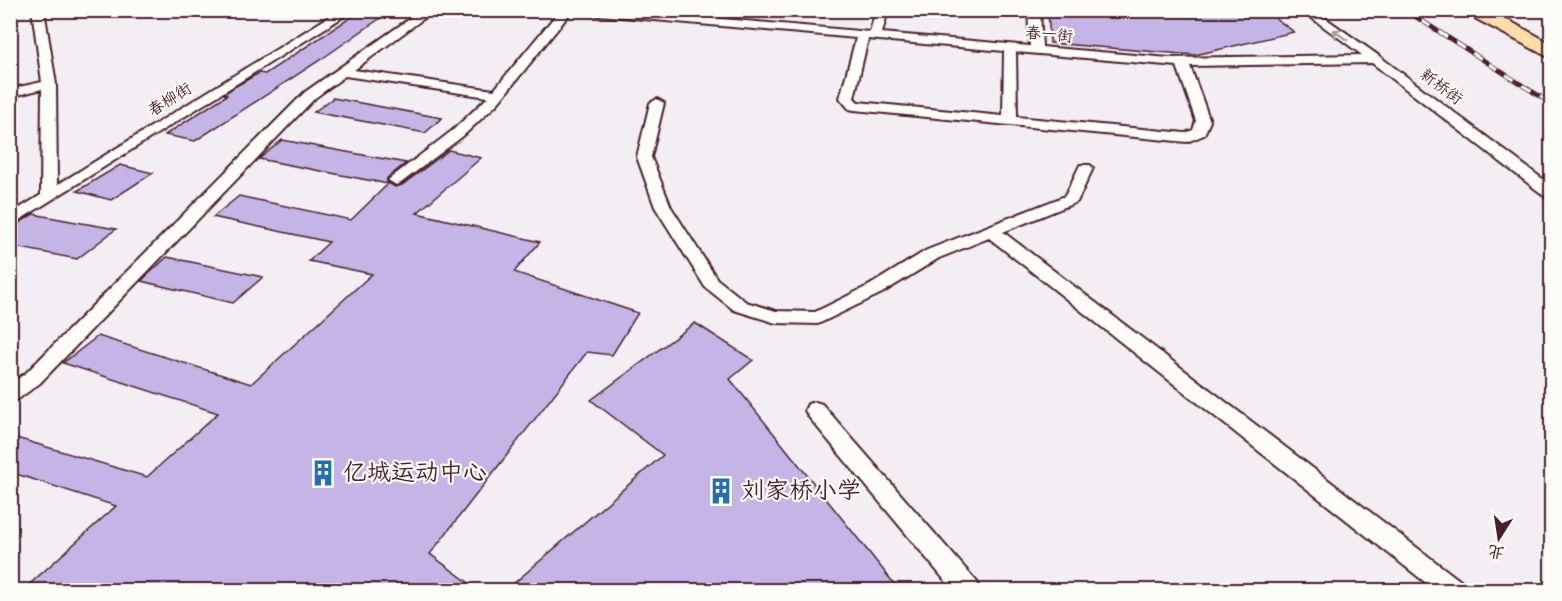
<svg xmlns="http://www.w3.org/2000/svg" width="1562" height="601" viewBox="0 0 1562 601" font-family="Kalam,'LXGW WenKai TC',sans-serif">
	<style>
		.building { fill: #c5b5e6; stroke: #4a1f2b; stroke-width: 1.5 }
		.lines { fill: none; stroke-linecap: round; stroke-linejoin: round }
		.minor-casing { stroke: #4a1f2b; stroke-width: 4 }
		.trunk-casing { stroke: #4a1f2b; stroke-width: 4 }
		.minor { fill: #fdfcf7; fill-rule: evenodd }
		.trunk { fill: #fbddab; fill-rule: evenodd }
		.rail-casing { stroke: #4a1f2b; stroke-width: 4.5 }
		.rail { stroke: #fdfcf7; stroke-width: 3; stroke-dasharray: 10; stroke-linecap: butt }
		.oneway { stroke: #ac999b }
		.labels { text-anchor: middle; dominant-baseline: central; stroke-width: 4.5; stroke-linejoin: round; paint-order: stroke }
		.far-street-label { font-size: 16px; fill: #4a1f2b; stroke: #fdfcf7 }
		.near-poi-label { font-size: 24px; fill: #4a1f2b; stroke: #fdfcf7; text-anchor: start }
	</style>
	<rect width="100%" height="100%" fill="#f2eef4"/>
	<filter id="ink" filterUnits="userSpaceOnUse"><feTurbulence type="fractalNoise" baseFrequency=".0167" numOctaves="2"/><feDisplacementMap in="SourceGraphic" scale="12" xChannelSelector="R" yChannelSelector="G"/><feConvolveMatrix kernelMatrix="1 2 1 2 8 2 1 2 1" color-interpolation-filters="sRGB"/></filter>
	<g filter="url(#ink)">
		<path class="building" d="M362,10H392L323,58L195,141L165,135L227,95L224,94L236,86L259,73L265,74Z
			M1048,10H1264L1294,32L1195,55L1050,43Z
			M333,98L442,118L425,133L314,112Z
			M282,140L406,163L387,178V182L395,187L402,185L449,150L481,158L417,213L540,242L514,272L638,313L612,355L587,352L430,554L480,591H22L116,506L10,472V436L147,477L218,413L63,363L98,336L251,384L372,274L309,261L329,242L213,217L239,196L351,220L388,184L259,159Z
			M120,165L153,173L111,200L77,191Z
			M33,214L76,222L116,229L77,259L10,246V229Z
			M167,257L263,277L233,303L141,281Z
			M695,323L753,360L730,379L900,591H505L663,455L591,400Z"/>
		<g class="lines">
			<g class="minor-casing">
				<path id="minor" d="M32,10H44L56,84L57,185L340,10H354L10,226V214L41,195L42,89L10,97V89L42,82Z
					M422,10H435L354,70L494,90L560,10H622L870,32L876,10H888L882,33L1030,46L1028,10H1040L1042,47L1169,58L1362,55L1301,10H1314L1379,56L1552,186V199L1546,197L1372,63L1190,66L1210,121L1204,135L1187,142L854,110L849,109L840,98L856,38L577,13L572,11L498,103L463,136L401,183L396,185L388,180L453,130L488,97L345,76L315,98L40,383L17,400L10,403V384L26,373L305,92ZM868,39L1004,51L1003,116L858,102L854,98ZM1016,52L1177,66L1196,121L1193,130L1185,133L1017,117Z
					M657,99L664,103L651,157L671,207L717,279L746,302L776,311L815,312L870,285L927,250L1065,196L1080,165H1090L1093,168L1077,202L1003,232L1462,582L1465,590H1435L989,238L939,258L882,293L818,324L776,323L734,310L705,287L655,207L637,157L650,103Z
					M815,402L822,404L977,582L980,590H953L808,416L805,410L808,404Z"/>
			</g>
			<g class="trunk-casing">
				<path id="trunk" d="M1465,10H1489L1552,44V59L1467,14Z"/>
			</g>
			<use href="#minor" class="minor"/>
			<use href="#trunk" class="trunk"/>
			<g class="rail-casing">
				<path id="rail" d="M1405,10L1552,104"/>
			</g>
			<use href="#rail" class="rail"/>
		</g>
		<defs><path id="oneway-shaft" d="M-6 0H5M1.5-3L5.5 0L1.5 3" fill="none" stroke-width="1.6" stroke-linecap="round" stroke-linejoin="round" transform="scale(1.5)"/></defs>
		<use class="oneway" href="#oneway-shaft" transform="translate(1340 35) rotate(-145)"/>
	</g>
	<defs>
		<g id="building-bare" transform="scale(2.07)"><path d="M-4-6H4V6H1V3H-1V6H-4ZM-2.5-4.3h1.7v1.8h-1.7ZM.8-4.3h1.7v1.8H.8ZM-2.5-1h1.7V.8h-1.7ZM.8-1h1.7V.8H.8Z" fill="#1f6fb2" stroke="#fdfcf7" stroke-width="2.5" paint-order="stroke"/></g>
	</defs>
	<g fill-rule="evenodd">
		<use href="#building-bare" x="323" y="473"/>
		<use href="#building-bare" x="721" y="491"/>
	</g>
	<g class="labels">
		<g class="far-street-label">
			<text transform="translate(1049 35) rotate(5)">春一街</text>
			<text transform="translate(1441 87) rotate(37)">新桥街</text>
			<text transform="translate(170 100) rotate(-32)">春柳街</text>
		</g>
		<g class="near-poi-label">
			<text x="343" y="473">亿城运动中心</text>
			<text x="741" y="491">刘家桥小学</text>
		</g>
	</g>
	<rect width="1562" height="601" fill="none" stroke="#fdfcf7" stroke-width="36"/>
	<rect x="18" y="18" width="1526" height="565" fill="none" stroke="#4a1f2b" stroke-width="2" filter="url(#ink)"/>
	<g transform="translate(1499 538) rotate(192)" stroke="#fdfcf7" stroke-width="4.5" paint-order="stroke">
	<path d="M0-4.5L10 22L0 15L-10 22Z" fill="#4a1f2b"/>
	<text y="-9" font-size="16" font-weight="bold" text-anchor="middle" fill="#4a1f2b">北</text>
	</g>
</svg>
